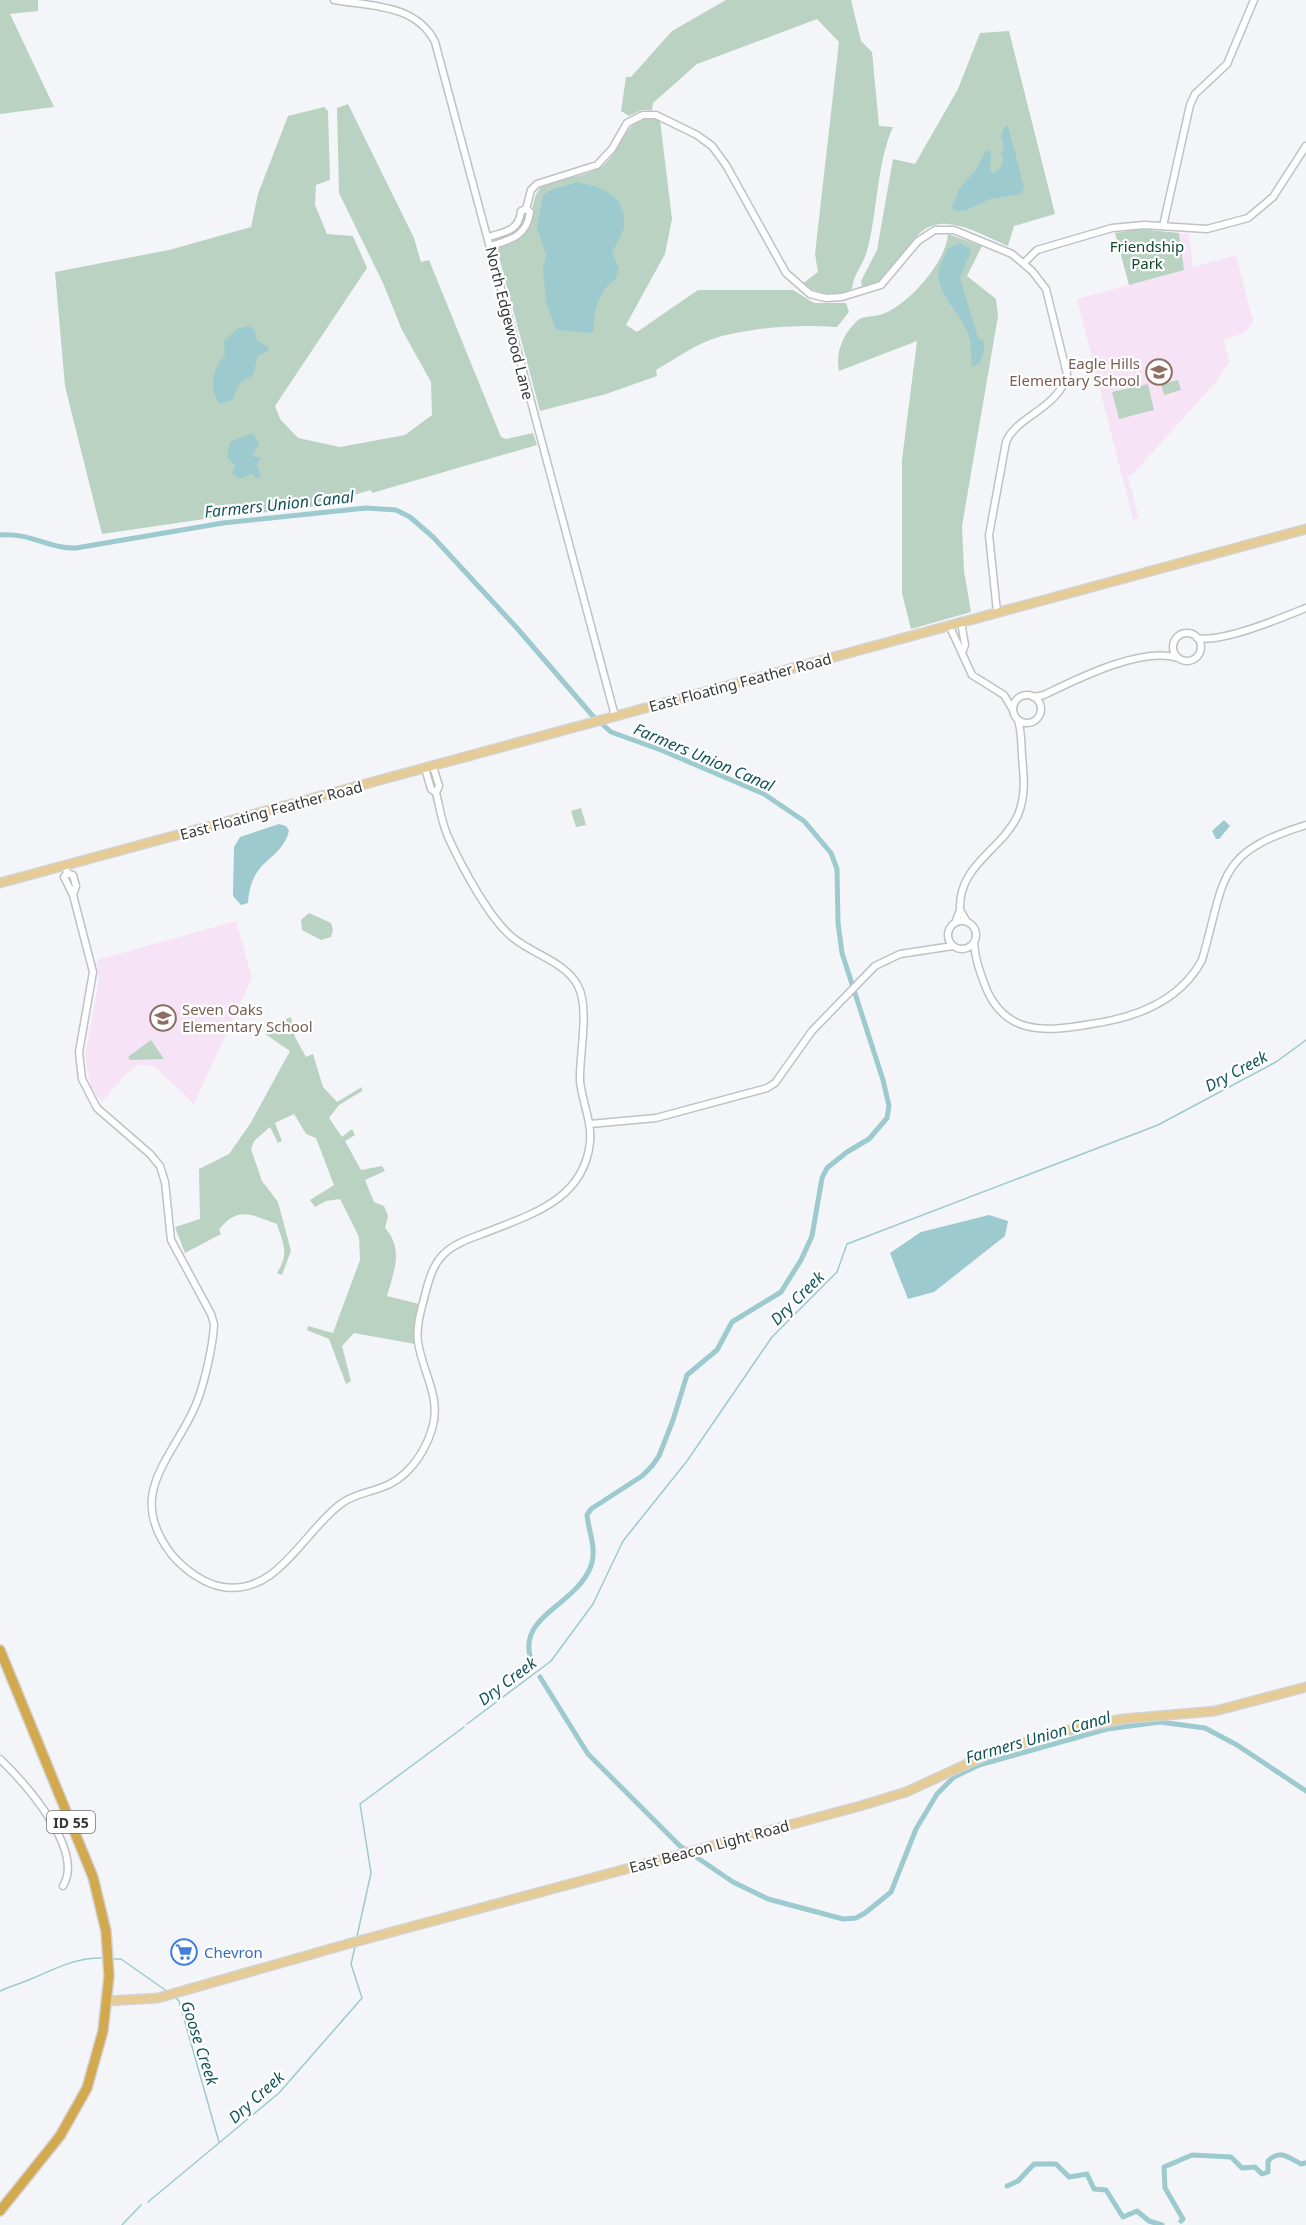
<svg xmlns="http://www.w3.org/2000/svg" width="1306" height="2225" viewBox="0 0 1306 2225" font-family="'Noto Sans',sans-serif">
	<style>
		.education { fill: #f6e4f6 }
		.green { fill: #bad2c2 }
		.water { fill: #9ccacf }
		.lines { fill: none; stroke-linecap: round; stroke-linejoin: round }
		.stream { stroke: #9ccacf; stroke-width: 1.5 }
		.canal { stroke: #9ccacf; stroke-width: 5 }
		.minor-casing { stroke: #bfc1c4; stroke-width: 9 }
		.major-casing { stroke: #d3d3d3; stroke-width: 11 }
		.highway-casing { stroke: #d3d3d3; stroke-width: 12 }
		.minor { stroke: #fff; stroke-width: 6 }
		.major { stroke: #e5cb96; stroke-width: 8 }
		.highway { stroke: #d3a950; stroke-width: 9 }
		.labels { text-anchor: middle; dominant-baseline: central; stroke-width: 4.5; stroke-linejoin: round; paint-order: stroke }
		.shield { fill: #fff; stroke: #727374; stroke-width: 1.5 }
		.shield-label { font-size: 14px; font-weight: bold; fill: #363738 }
		.park-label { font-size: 15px; fill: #0d492b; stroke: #fff }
		.street-label { font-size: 15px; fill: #363738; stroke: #fff }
		.education-label { font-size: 15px; fill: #785e54; stroke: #fff; text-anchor: end }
		.shop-label { font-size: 15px; fill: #366cbe; stroke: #fff; text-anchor: start }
		.water-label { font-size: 16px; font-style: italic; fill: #105358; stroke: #fff }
	</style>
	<rect width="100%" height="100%" fill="#f3f5f8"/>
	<path class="education" d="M1179,233L1189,234L1193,267L1236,255L1253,321L1245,333L1224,339L1229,362L1215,383L1134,473L1128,476L1139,518L1133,520L1077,299L1184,270Z
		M236,921L252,978L194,1104L154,1066L138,1065L126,1074L102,1102L91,1087L85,1056L99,979L97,960Z"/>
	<path class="green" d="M0,0H38V11L10,14L54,107L0,114Z
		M726,0H851L861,41L872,52L879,126L893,127C876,165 878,211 867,251C863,265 853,275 852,289C834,298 818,294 802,284L818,272L815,254L839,42L817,19L697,64L653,103L652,110H642L629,116L621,111L626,77H631L672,31Z
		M1009,31L1055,214L1014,226L1008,246C988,238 962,222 940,224C904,227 899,287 862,286L861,281L877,250L893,159L915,164L958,89L980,33Z
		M348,104L414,238L421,262L429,260L501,437L506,439L533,433L537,445L372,493L371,490L307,508L218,517L102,534L65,386L55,272L169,250L251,227L258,194L288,116L324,107L328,111L330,180L316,185L315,205L327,234L353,236L367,268L275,406L280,419L298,438L340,447L405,435L432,415L431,382L402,330L383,283L339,193L337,108Z
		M643,117L660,120L672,219L665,254L626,325L637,332L698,290H793L814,303H846L849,312L837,327C800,324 758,327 722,336C698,342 677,358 656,370L657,376L606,394L540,411L497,249C504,245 513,245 519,239C537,225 527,201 542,186C560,177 584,178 601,167C621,153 620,130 643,117Z
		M1139,229L1179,233L1184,270L1129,285L1115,233Z
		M948,234L982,246L967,276L996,299L998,316L962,526L964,571L971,612L911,629L902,593V460L917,341L839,371C835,353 843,334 857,321C863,315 875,317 883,314C909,304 946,262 948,234Z
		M1178,380L1181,390L1164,395L1161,384Z
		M1148,384L1154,410L1119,419L1112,392Z
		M581,808L586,825L576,827L571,811Z
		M309,913L331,923L333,930L331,937L321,940L302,930L301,920Z
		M291,1017L295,1037L306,1057L313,1054L323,1087L337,1102L362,1087V1091L339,1105L329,1118L342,1137L352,1129L355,1135L345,1141L361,1170L382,1166L385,1171L365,1180L374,1202L384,1206L388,1216L385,1228C404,1249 394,1271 387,1296L419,1304L414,1330L415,1344L354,1333L342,1346L351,1381L346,1384L329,1339L307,1330L308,1326L333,1333L360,1260L359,1237L340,1199L326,1201L315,1207L310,1200L334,1185L316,1138L306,1134L294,1114L275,1123L282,1141L278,1143L270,1127L254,1141L251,1149L262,1181L278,1202L291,1251L282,1275L277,1273C289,1253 284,1246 277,1224C253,1215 237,1205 219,1230L221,1234L185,1253L175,1227L200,1219L199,1169L229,1154L250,1124L290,1051L265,1034L273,1024Z
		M151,1040L164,1059L130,1060L128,1057Z"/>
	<path class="water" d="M1005,126H1008L1024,187L1021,194L990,199L964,211L954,210L951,204L954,203L959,189L976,170L985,152L991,150L990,170L993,173L999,170L1004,159L1001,155L1004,148L1001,136Z
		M578,182C602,187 628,197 624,227C623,235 615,245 612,253L619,268L616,279C600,288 592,313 594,331L591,333L556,330L546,301L543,269L546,255L537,227L543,195L551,190Z
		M960,243L971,250L960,278L978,338L984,341V351L979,364L971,367C972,351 972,336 962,322C953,306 937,292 939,271C940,264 945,256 947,249Z
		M248,326L254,329L257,340L268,347L269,351L258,355L253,375L240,383L232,400L220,404C209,392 212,366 225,356L224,341L237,329Z
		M253,433L259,444L252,456L261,458L257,465L261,476L256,479L253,474L238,479L232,473L235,466L227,457L230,442Z
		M1224,820L1230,826L1219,839H1216L1212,831Z
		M279,824L286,826L289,831C280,863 251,857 248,903L241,905L233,896L234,847L240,837Z
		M989,1215L1008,1221L1005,1236L934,1292L908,1299L890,1253L921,1232Z"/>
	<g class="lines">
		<path class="stream" d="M467,1724L551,1661L593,1604L623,1541L687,1461L772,1337L837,1272L847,1244L1158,1125L1276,1062L1306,1040
			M357,1936L371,1873L360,1804L464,1727
			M111,1959H121L168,1992
			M0,1991C10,1986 20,1984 31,1979C55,1969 76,1957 103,1958
			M174,1996L179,2001L219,2142
			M148,2202L279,2093L362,1998L351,1964L355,1947
			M122,2225L141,2205"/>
		<path class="canal" d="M0,535C29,532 49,549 76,548L223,523L366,508L396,510L410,517L433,537L516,627L592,715L611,732L661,750L764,794L804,821L831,853L837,869L838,923L842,953L883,1080L889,1106L887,1118L869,1139L847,1152L827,1168L822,1178L812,1236L801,1260L781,1292L732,1322L717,1350L687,1375L673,1420L659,1456L652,1466L642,1476L591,1509L587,1515C589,1533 597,1549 591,1566C575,1608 510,1617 534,1667
			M540,1677L588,1754L680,1846L733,1882L768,1899L843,1919L856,1918L865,1913L891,1892L916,1829L937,1794L954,1777L979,1765L1107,1729L1160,1722L1205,1728L1237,1745L1306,1791
			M1007,2186L1018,2181L1034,2164H1056L1069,2177L1087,2174L1094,2189L1106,2190L1123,2217L1137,2211L1149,2221L1162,2225
			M1181,2221L1183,2219L1165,2188L1164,2167L1192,2155L1231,2157L1242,2168L1255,2167L1262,2174L1268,2172V2161C1280,2149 1288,2157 1301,2164L1305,2163"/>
		<g class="minor-casing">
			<path id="minor" d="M334,0C370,6 416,4 435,42L615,716
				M526,209L531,190L537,184L597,165L612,149L627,123L643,115H656L697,135L712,146L726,165L786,273L810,294L826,298L842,297L881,285L918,241L935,230H954L1012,254L1032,271L1046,289L1067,374C1059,409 1016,416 1006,442L989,535L997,612
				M1163,226L1190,105L1195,94L1227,64L1254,0
				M488,237C505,232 519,231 521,211L526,209L530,212C527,236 511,240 490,246
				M1024,263L1037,250L1112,228L1144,225L1207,229L1248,218L1273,197L1306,146
				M961,622L965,645L962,653
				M949,625L972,675L1004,695L1013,710
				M1173 647a14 14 0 1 1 28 0a14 14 0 1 1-28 0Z
				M1197,638C1222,643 1281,618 1306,608
				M1013 709a14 14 0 1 1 28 0a14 14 0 1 1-28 0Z
				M1033,697L1044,695C1077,679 1142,646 1178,658
				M425,768L431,789L436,793
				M65,865L67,873L64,877L73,895L76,886L73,875L67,873
				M73,895L93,972L79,1052L82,1079L97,1108L150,1154L160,1166L165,1182L171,1240L211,1314L214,1324C213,1347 203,1391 193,1411C169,1462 126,1496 172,1555C185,1570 204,1584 223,1587C278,1596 304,1530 342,1503C353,1495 366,1493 380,1488C406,1480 424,1455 432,1429C442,1398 422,1371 418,1342C416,1326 421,1310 425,1295C428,1282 432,1267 441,1257C451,1245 468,1239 482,1234C529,1215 584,1201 590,1142C592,1121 582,1102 580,1081C579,1055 590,1009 578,986C566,962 532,954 512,937C489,918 462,867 449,839C442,825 440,808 436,793L439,786L433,766
				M960,910C958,865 1001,851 1018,815C1026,795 1024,777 1022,756C1021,743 1022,733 1018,720
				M948 935a14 14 0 1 1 28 0a14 14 0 1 1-28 0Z
				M955,923L960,910L967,922
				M974,943C975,958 979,969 984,983C1003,1036 1045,1032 1091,1024C1135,1018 1180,1001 1202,960C1226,878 1215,853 1306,825
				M590,1124L656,1118L767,1088L775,1083L812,1031L875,966L900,954L953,946
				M0,1759C25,1783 85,1850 63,1886"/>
		</g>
		<g class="major-casing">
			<path id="major" d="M0,883L1306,529
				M108,2001L158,1998L351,1943L860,1806L906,1792L991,1753L1060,1732L1123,1719L1215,1711L1306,1687"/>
		</g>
		<g class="highway-casing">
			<path id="highway" d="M0,1650L93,1877L106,1931L109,1976L103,2031L87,2088L60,2136L0,2211"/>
		</g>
		<use href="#minor" class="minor"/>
		<use href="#major" class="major"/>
		<use href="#highway" class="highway"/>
	</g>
	<defs>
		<g id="school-ring" transform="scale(1.35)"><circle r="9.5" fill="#fff" stroke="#8d6e63" stroke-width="1.5"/><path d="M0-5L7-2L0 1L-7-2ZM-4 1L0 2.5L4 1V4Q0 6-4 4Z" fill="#8d6e63"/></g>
		<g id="supermarket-ring" transform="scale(1.35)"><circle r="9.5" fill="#fff" stroke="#3f7fe0" stroke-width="1.5"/><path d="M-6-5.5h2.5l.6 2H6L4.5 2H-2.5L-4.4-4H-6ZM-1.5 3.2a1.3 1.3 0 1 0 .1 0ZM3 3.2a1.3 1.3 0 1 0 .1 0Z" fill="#3f7fe0"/></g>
	</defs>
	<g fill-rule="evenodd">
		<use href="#school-ring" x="1159" y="372"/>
		<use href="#school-ring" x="163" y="1018"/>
		<use href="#supermarket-ring" x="184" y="1952"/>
	</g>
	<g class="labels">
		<rect class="shield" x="47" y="1811" width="48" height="22" rx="4.5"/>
		<g class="shield-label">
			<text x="71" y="1822">ID 55</text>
		</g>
		<g class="park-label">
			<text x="1147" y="246">Friendship<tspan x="1147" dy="17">Park</tspan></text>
		</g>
		<g class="street-label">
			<text transform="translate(510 323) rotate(76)">North Edgewood Lane</text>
			<text transform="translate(740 682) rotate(-15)">East Floating Feather Road</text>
			<text transform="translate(271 810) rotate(-15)">East Floating Feather Road</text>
			<text transform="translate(709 1846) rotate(-15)">East Beacon Light Road</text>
		</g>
		<g class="education-label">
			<text x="1140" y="363">Eagle Hills<tspan x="1140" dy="17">Elementary School</tspan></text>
			<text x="182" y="1009" text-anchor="start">Seven Oaks<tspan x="182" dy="17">Elementary School</tspan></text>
		</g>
		<g class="shop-label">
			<text x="204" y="1952">Chevron</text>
		</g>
		<g class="water-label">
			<text transform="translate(279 504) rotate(-6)">Farmers Union Canal</text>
			<text transform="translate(704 757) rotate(23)">Farmers Union Canal</text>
			<text transform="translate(1236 1071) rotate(-28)">Dry Creek</text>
			<text transform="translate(797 1298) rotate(-45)">Dry Creek</text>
			<text transform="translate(507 1681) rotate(-37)">Dry Creek</text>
			<text transform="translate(1038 1737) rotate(-16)">Farmers Union Canal</text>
			<text transform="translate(200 2043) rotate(72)">Goose Creek</text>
			<text transform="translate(256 2097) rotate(-42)">Dry Creek</text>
		</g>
	</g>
</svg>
